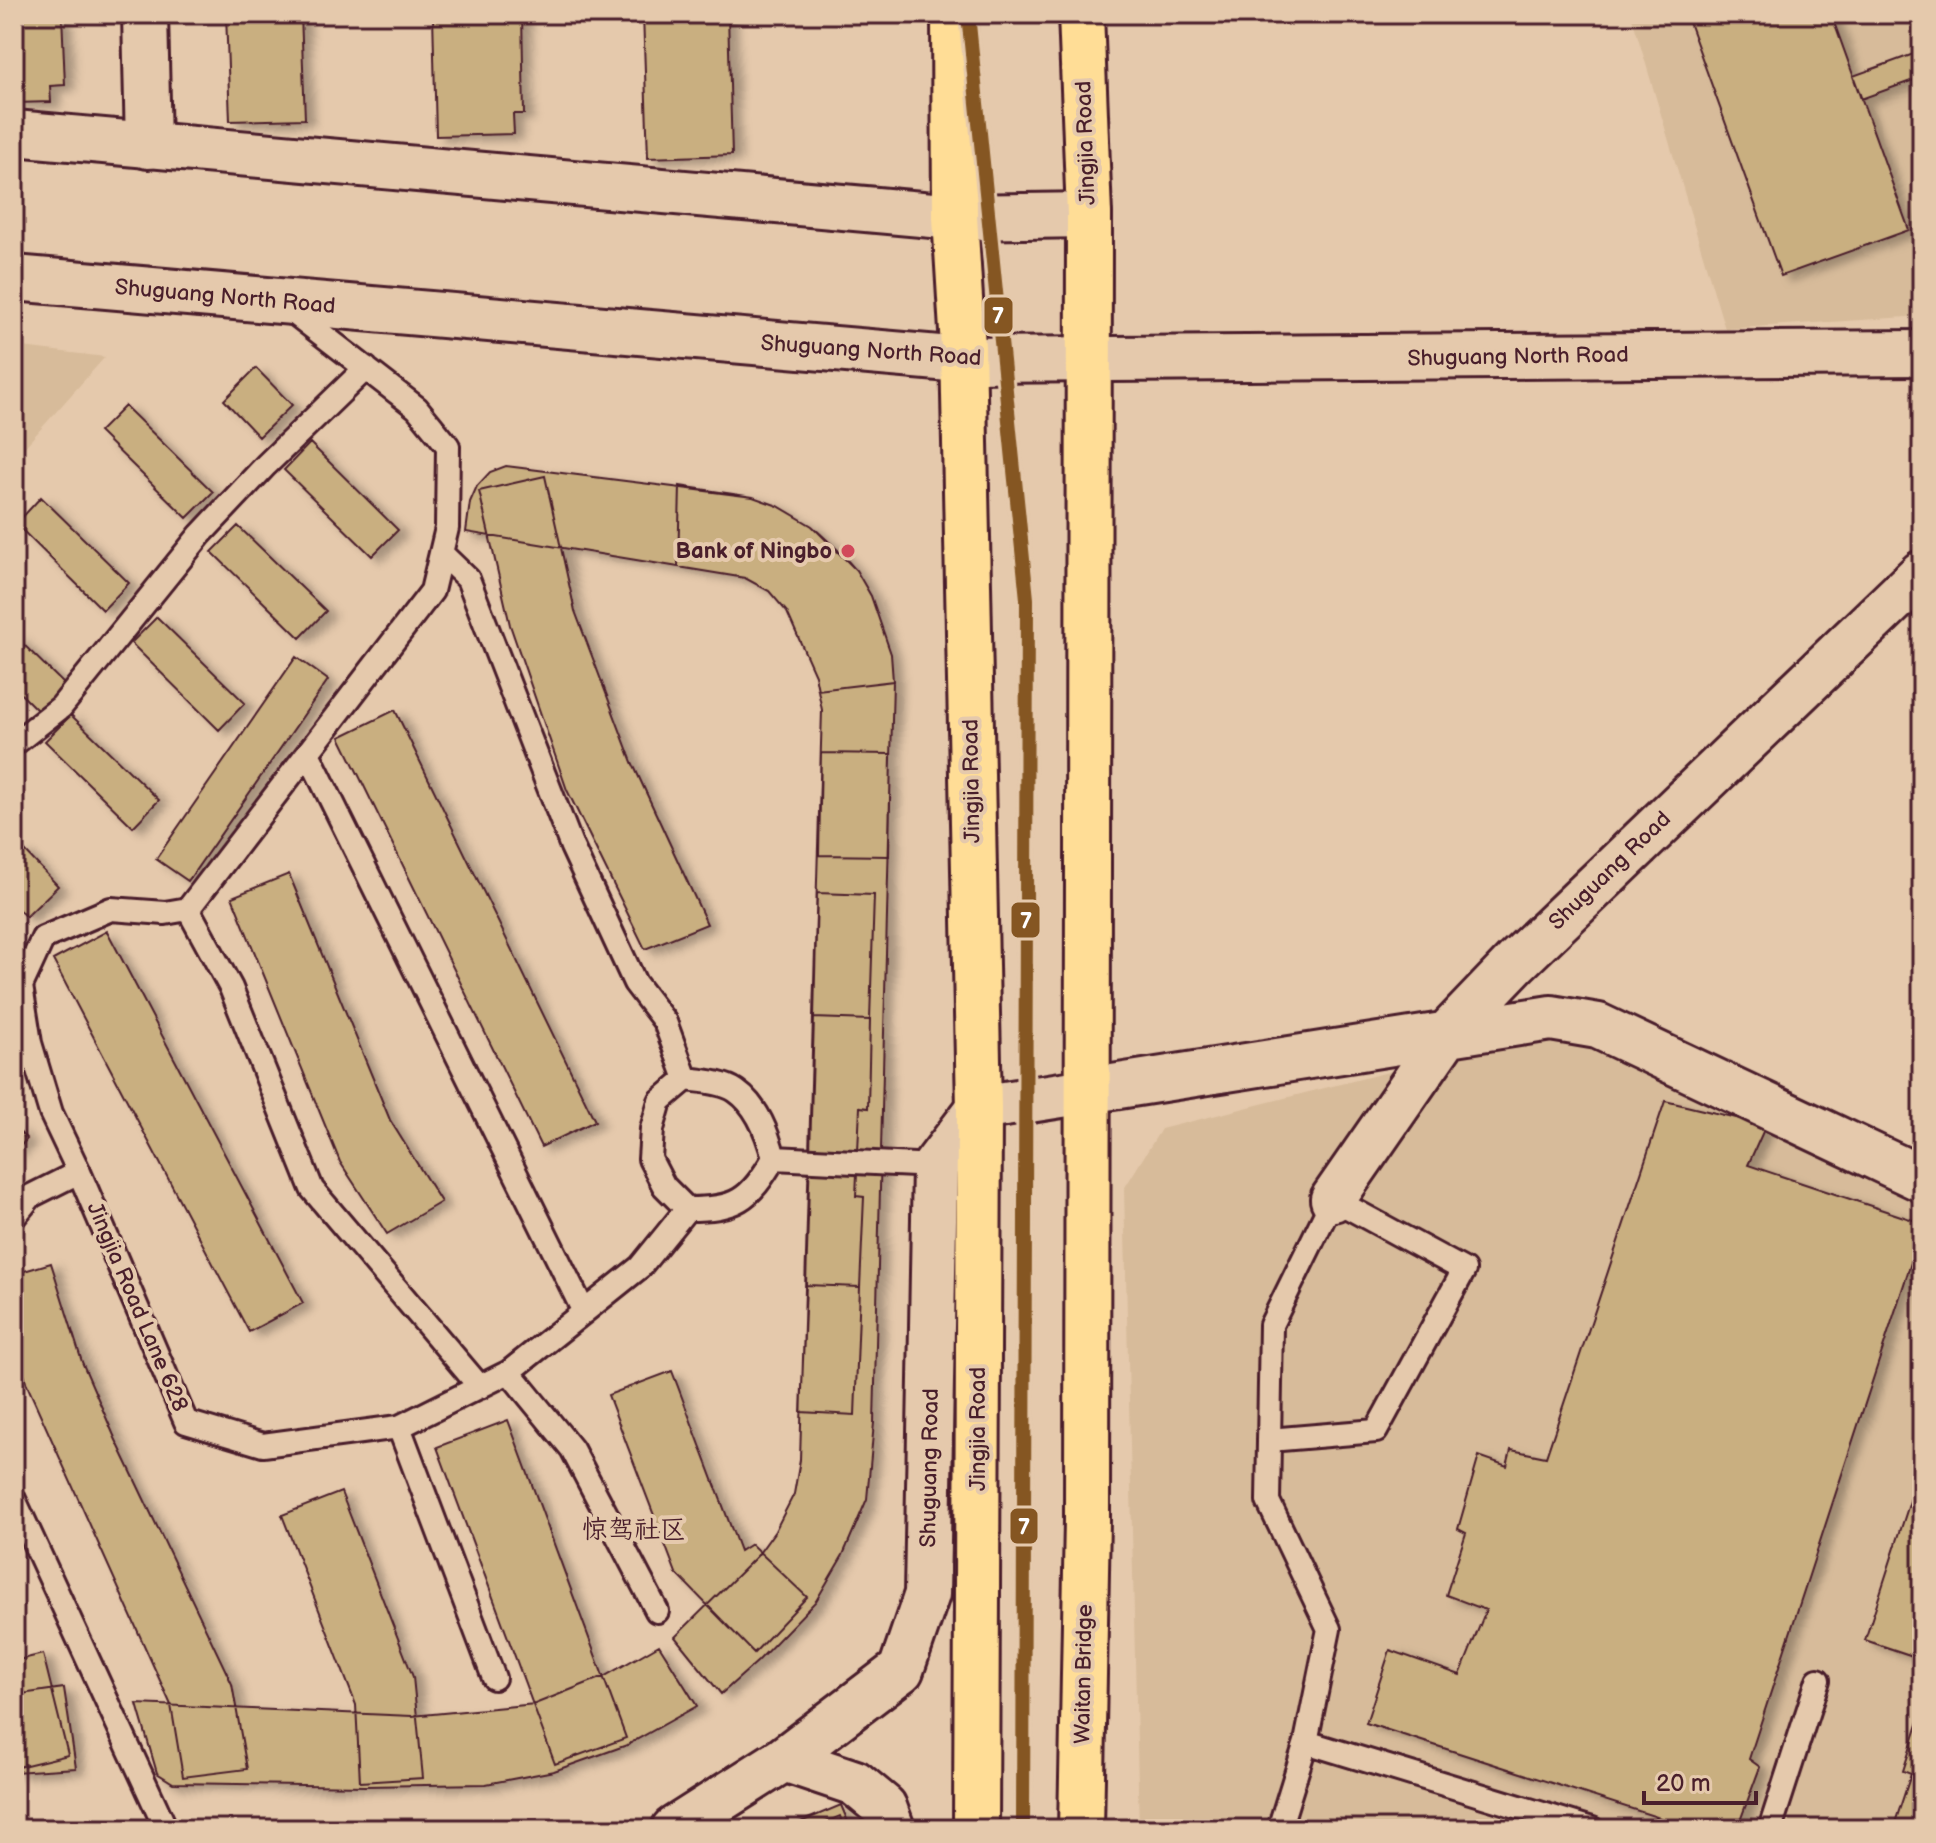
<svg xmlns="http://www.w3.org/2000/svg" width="1936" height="1843" viewBox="0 0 1936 1843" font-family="'Balsamiq Sans','LXGW WenKai TC',sans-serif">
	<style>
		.built { fill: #d7bb9a }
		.building { fill: #c9af80; stroke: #4a1f2b; stroke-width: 2; filter: url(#shadow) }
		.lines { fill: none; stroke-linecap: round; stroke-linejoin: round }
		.lane-casing { stroke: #4a1f2b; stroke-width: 28 }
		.street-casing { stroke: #4a1f2b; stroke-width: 50 }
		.secondary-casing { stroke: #4a1f2b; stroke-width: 50 }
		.primary-casing { stroke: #4a1f2b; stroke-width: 50 }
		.lane { stroke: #e5c9ac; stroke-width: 22 }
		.street { stroke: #e5c9ac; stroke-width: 44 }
		.secondary { stroke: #e5c9ac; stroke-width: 44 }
		.primary { stroke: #ffdd96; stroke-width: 44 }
		.metro-1-casing { stroke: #e5c9ac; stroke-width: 20 }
		.metro-1 { stroke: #855622; stroke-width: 14 }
		.poi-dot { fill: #d1495b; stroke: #e5c9ac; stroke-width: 3 }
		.labels { text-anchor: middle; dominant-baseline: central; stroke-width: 8; stroke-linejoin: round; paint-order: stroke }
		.street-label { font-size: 22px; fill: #4a1f2b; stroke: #e5c9ac }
		.poi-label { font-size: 22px; font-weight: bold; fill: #4a1f2b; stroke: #e5c9ac; text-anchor: end }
		.quarter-label { font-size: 26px; fill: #4a1f2b; stroke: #e5c9ac }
		.line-badge { stroke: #e5c9ac; stroke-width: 3 }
		.badge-label { font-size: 22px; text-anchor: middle; font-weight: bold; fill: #fff }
	</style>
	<defs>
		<filter id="shadow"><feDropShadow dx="9" dy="5" stdDeviation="4" flood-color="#0004"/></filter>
	</defs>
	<rect width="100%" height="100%" fill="#e5c9ac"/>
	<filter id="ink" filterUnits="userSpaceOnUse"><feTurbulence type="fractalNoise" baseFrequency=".0125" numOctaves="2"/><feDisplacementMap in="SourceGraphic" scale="16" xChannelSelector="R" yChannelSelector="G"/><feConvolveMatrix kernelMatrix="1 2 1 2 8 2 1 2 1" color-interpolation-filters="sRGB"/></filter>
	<g filter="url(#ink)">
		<path class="built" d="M1631,14H1922V316L1725,329Z
			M14,346L105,357L14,459Z
			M1516,1040L1604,1046L1922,1199V1829H1139L1124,1189L1161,1129Z"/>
		<path class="building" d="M14,14H62L65,85L50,86L51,102L14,103Z
			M226,14H301L305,119L230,121Z
			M433,14H522L524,114H513L514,134L436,136Z
			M643,14H728L732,155L648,158Z
			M1686,14H1831L1909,230L1781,276Z
			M1922,51V77L1861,99L1853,76Z
			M256,368L292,405L259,437L224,400Z
			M125,406L213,492L187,518L99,432Z
			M310,443L398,530L372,556L284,470Z
			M506,466L753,497L778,506L812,526L856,570L871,596L891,654L893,681L874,1423L867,1499L843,1555L816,1601L758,1661L721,1694L675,1637L757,1556L775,1531L794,1494L800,1460L822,710L815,675L787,612L769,591L745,578L466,532L470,502L477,486L490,472Z
			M545,476L575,611L632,762L707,924L645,949L567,790L510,625L479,491Z
			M680,486L753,497L778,506L812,526L839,551L856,570L871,596L891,654L893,681L818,690L815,675L787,612L769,591L745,578L678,567Z
			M41,497L129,583L103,610L16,524Z
			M238,526L326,611L300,638L212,552Z
			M157,617L245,703L219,730L131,643Z
			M14,635L66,686L40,713L14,687Z
			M296,657L328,680L188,881L156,859Z
			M395,710L595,1121L541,1147L340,737Z
			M71,715L159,800L133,827L45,741Z
			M821,753L891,754L889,856L819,855Z
			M23,849L58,886L26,917L14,905V857Z
			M289,874L390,1120L441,1202L387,1234L340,1162L232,897Z
			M817,893L874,895L870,1020L814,1018Z
			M107,931L303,1303L249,1332L53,960Z
			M814,1018L870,1020L868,1108L860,1107L856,1196L864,1197L860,1287L806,1285Z
			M1665,1101L1766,1125L1748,1165L1922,1223V1229L1749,1759L1760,1767L1737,1829H1694L1366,1723L1390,1650L1460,1675L1486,1610L1446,1595L1466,1533L1458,1529L1479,1456L1507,1466L1511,1450L1546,1457Z
			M14,1127L27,1139L14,1153Z
			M51,1263L82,1362L115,1438L232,1684L247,1769L183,1777L171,1705L27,1385L14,1340V1274Z
			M806,1285L860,1287L855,1415L801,1412Z
			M672,1371L740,1551L751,1544L807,1597L754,1653L676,1573L608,1395Z
			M508,1420L626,1738L555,1764L437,1447Z
			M1922,1464V1659L1865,1640Z
			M341,1492L413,1677L423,1778L360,1782L356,1705L282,1515Z
			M659,1645L697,1706L627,1745L554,1771L486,1784L365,1786L173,1783L157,1773L137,1704L412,1716L535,1704L605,1676Z
			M43,1654L68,1755L14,1768V1661Z
			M64,1688L76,1768L14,1772V1695Z
			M1922,1712V1829H1893L1911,1774L1903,1771Z
			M841,1805L851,1829H784Z
			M840,1816L844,1829H810Z"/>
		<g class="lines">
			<g class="lane-casing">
				<path id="lane" d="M441,553L468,579L572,847L635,983L665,1022L686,1079C701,1081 723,1082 736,1091C758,1106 768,1135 774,1158C749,1201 736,1209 687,1209L664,1186L650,1159L652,1129L660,1101L686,1079
					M14,744L61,707L200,535L266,465L366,368
					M308,753L584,1312
					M188,909L231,988L312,1189L480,1387
					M774,1158L935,1166
					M79,1172L51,1113L30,1043L21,986L43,938L111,909L165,913L188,909L432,591L447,528L448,446L417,408L289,309
					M14,1217L31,1196L79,1172L186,1422L263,1445L399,1427L509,1372L640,1267L687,1209
					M509,1372L572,1449L657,1611
					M399,1427L494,1678
					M1269,1440L1376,1431L1464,1270L1333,1199L1271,1325L1268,1501L1329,1629L1306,1742
					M14,1499L166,1829
					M1279,1829L1306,1742L1592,1829
					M1770,1829L1818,1680"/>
			</g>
			<g class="street-casing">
				<path id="street" d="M145,14L148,146
					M1333,1199L1448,1033L1516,962L1922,573
					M784,1759L855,1783L884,1807L892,1829
					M674,1829L784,1759L901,1670L927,1594L935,1166L979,1108L1551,1018L1598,1026L1922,1179"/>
			</g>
			<g class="secondary-casing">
				<path id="secondary" d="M14,133L955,217L1089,215
					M14,278L962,360L1922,353"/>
			</g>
			<g class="primary-casing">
				<path id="primary" d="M954,14L955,217L963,347L979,1108L976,1829
					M1081,1829L1087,1520L1089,215L1081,14"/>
			</g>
			<use href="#lane" class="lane"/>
			<use href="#street" class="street"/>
			<use href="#secondary" class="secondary"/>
			<use href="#primary" class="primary"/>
			<g class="metro-1-casing">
				<path id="metro-1" d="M968,14L1027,599L1023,1829"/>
			</g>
			<use href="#metro-1" class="metro-1"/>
		</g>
	</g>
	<circle class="poi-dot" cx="848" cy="551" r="8"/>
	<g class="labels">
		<g class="street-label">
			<text transform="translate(1086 143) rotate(-92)">Jingjia Road</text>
			<text transform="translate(225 297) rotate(5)">Shuguang North Road</text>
			<text transform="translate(871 351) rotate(4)">Shuguang North Road</text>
			<text transform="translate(1518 357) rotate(-1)">Shuguang North Road</text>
			<text transform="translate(972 781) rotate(-91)">Jingjia Road</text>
			<text transform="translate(1610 871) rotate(-44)">Shuguang Road</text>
			<text transform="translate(137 1307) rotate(67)">Jingjia Road Lane 628</text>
			<text transform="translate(978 1429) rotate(-90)">Jingjia Road</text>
			<text transform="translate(930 1468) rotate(-89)">Shuguang Road</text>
			<text transform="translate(1084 1674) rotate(-89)">Waitan Bridge</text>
		</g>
		<g class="poi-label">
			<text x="832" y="551">Bank of Ningbo</text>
		</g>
		<g class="quarter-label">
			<text x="634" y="1530">惊驾社区</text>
		</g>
	</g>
	<g class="line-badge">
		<rect x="983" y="296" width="31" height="39" rx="8" fill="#855622"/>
		<rect x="1010" y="901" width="31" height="38" rx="8" fill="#855622"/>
		<rect x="1009" y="1507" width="30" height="38" rx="8" fill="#855622"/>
	</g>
	<g class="badge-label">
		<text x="998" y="323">7</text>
		<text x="1026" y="928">7</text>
		<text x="1024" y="1534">7</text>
	</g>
	<rect width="1936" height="1843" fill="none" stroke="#e5c9ac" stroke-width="48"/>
	<rect x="24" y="24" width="1888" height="1795" fill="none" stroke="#4a1f2b" stroke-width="3" filter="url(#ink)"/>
	<path d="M1644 1791v12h112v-12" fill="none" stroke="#4a1f2b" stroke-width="4"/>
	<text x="1656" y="1791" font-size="24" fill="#4a1f2b" stroke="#e5c9ac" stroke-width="6" paint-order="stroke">20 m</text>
</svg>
